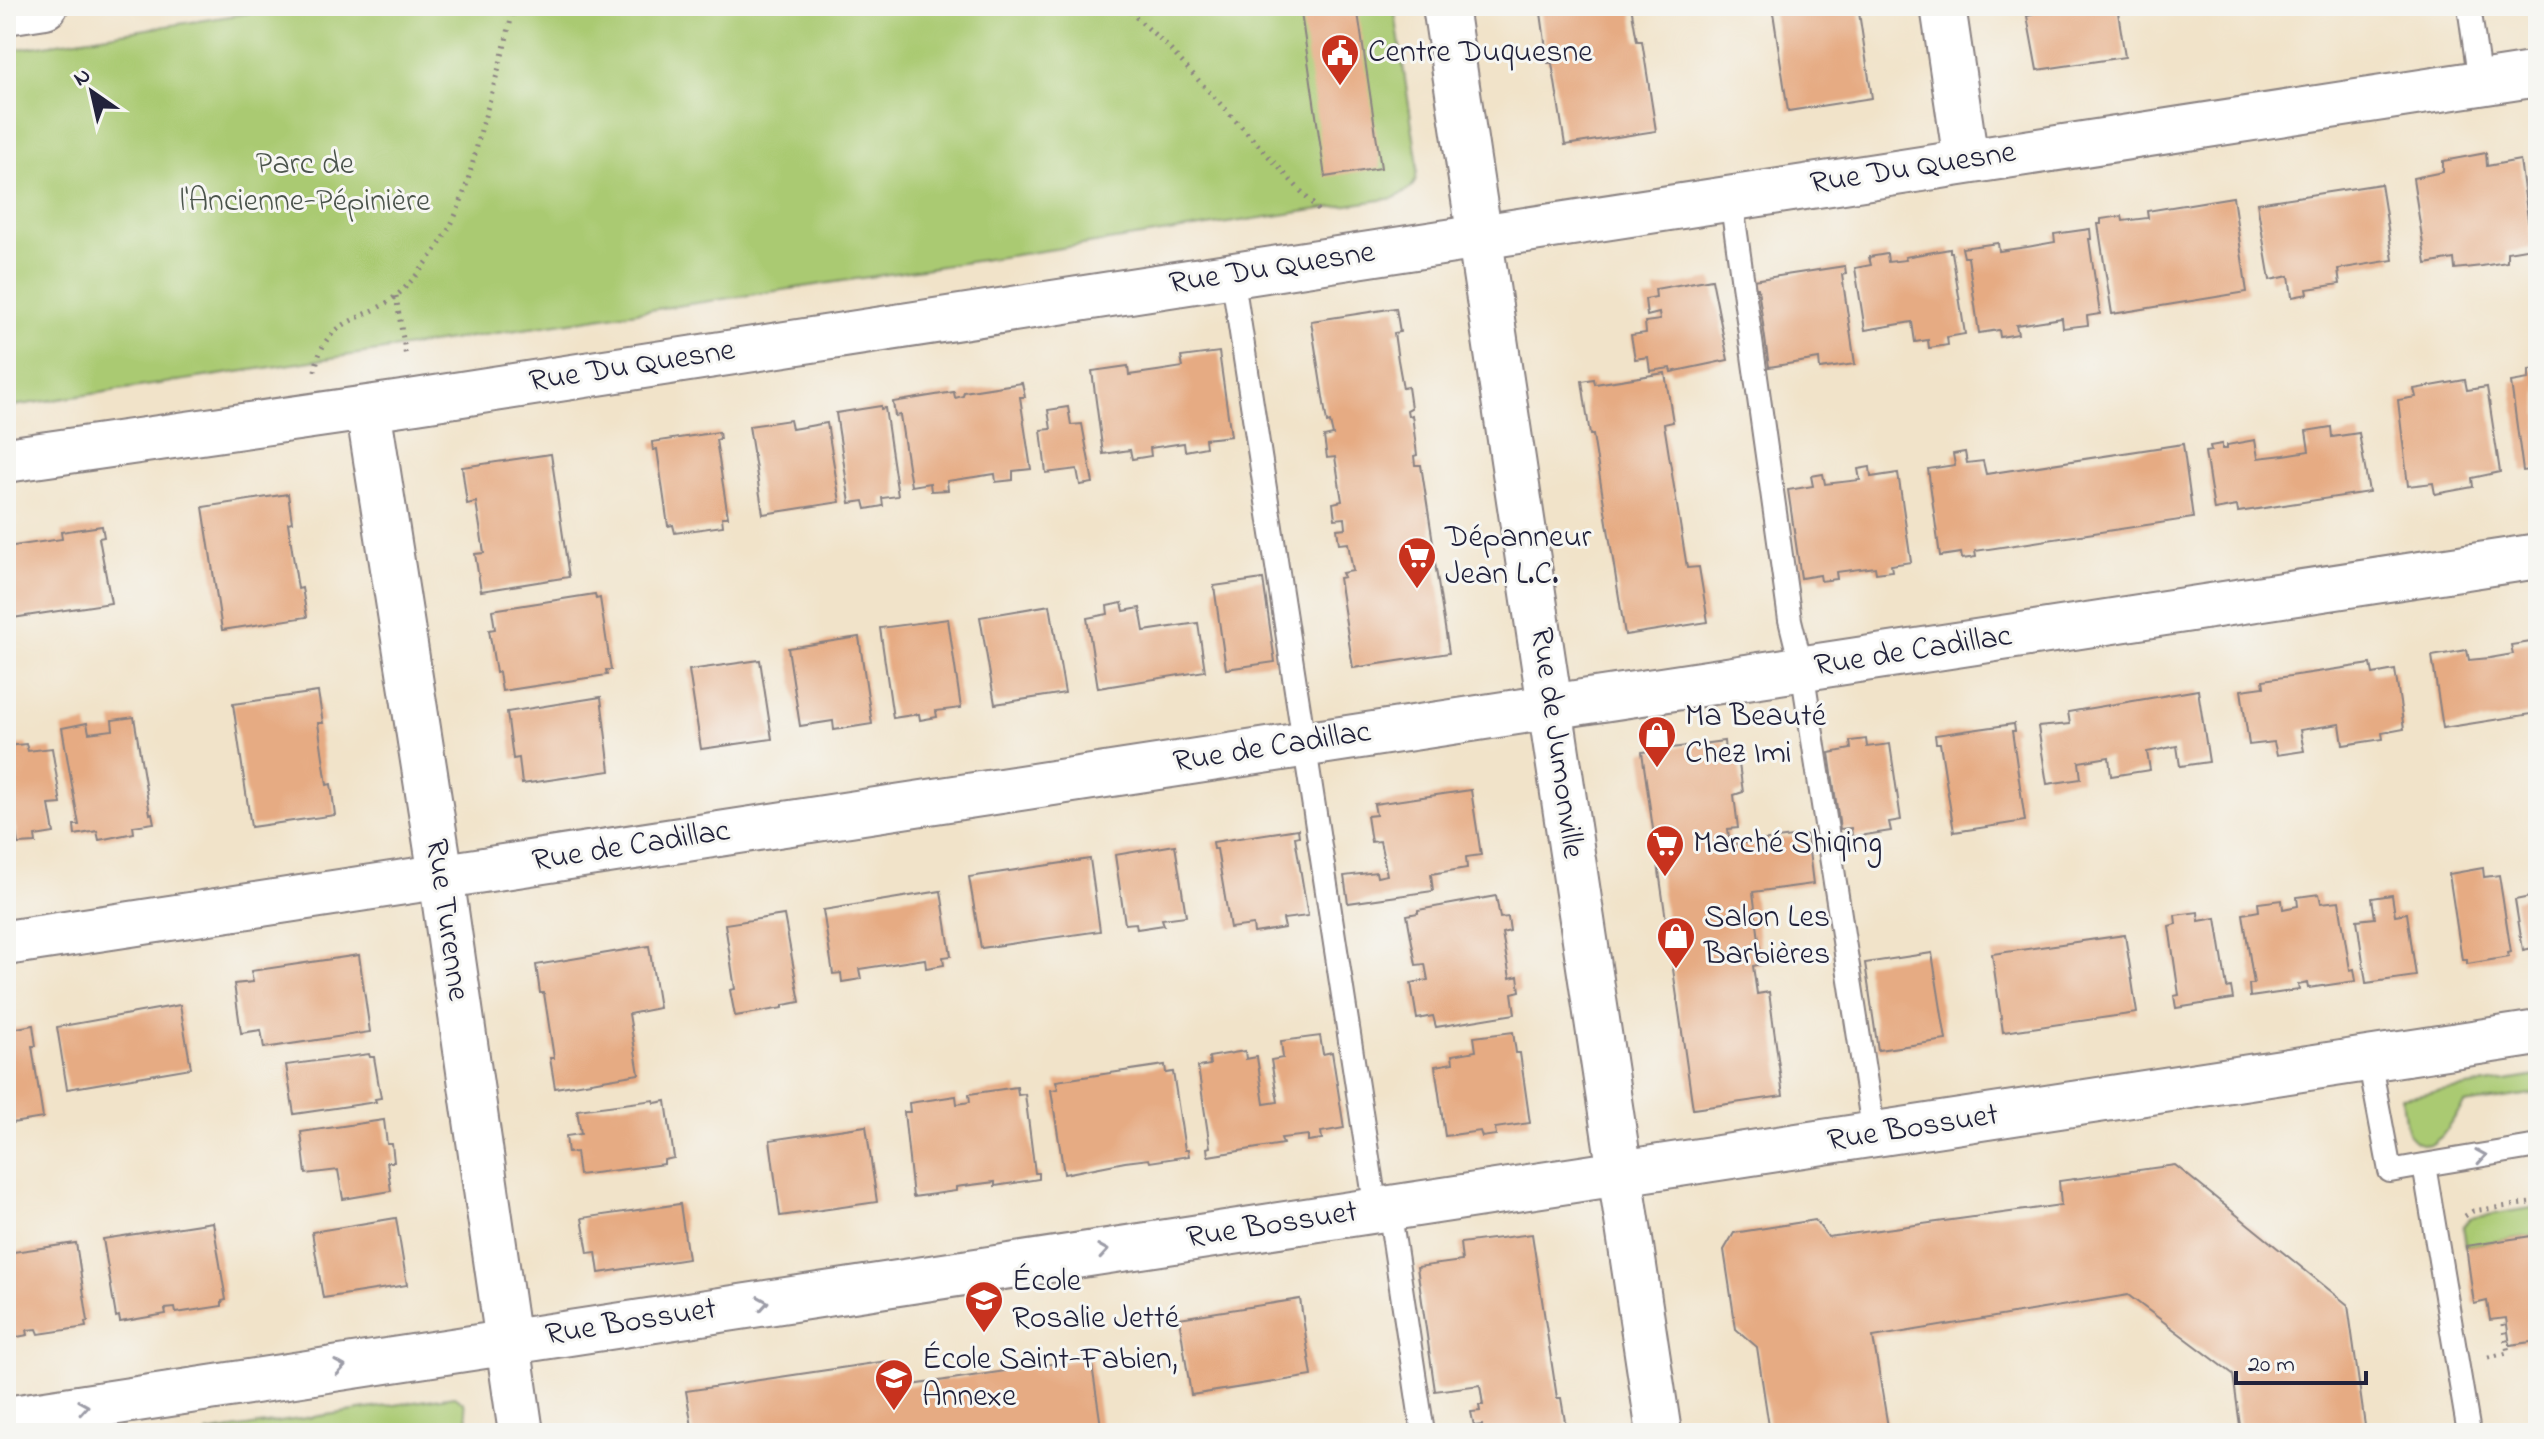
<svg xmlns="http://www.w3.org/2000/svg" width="2544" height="1439" viewBox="0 0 2544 1439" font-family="'Indie Flower',sans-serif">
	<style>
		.green { fill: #aaca72; stroke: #667656; stroke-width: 2 }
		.building { fill: #e6ab83 }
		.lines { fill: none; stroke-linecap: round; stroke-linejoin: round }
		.service-casing { stroke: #8a8282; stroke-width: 26 }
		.minor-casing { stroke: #8a8282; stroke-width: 48 }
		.tertiary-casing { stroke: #8a8282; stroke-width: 48 }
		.path { stroke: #8a8282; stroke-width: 5; stroke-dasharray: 2 6; stroke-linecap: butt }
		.service { stroke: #fff; stroke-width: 22 }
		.minor { stroke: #fff; stroke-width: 44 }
		.tertiary { stroke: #fff; stroke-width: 44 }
		.oneway { stroke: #9c9ca7 }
		.labels { text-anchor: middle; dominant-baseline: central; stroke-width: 6; stroke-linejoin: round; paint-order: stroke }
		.poi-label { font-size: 32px; fill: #22223b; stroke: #f6f6f2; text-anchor: start }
		.park-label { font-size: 32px; fill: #4b544c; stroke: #f6f6f2 }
		.street-label { font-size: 32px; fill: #22223b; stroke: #f6f6f2 }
	</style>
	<rect width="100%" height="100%" fill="#f6f6f2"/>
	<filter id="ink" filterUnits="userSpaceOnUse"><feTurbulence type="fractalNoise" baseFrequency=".0125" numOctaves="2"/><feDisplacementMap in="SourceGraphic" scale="16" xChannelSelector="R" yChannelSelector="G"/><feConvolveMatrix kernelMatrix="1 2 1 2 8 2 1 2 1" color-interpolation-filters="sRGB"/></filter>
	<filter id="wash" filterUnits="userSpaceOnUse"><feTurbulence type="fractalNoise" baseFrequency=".006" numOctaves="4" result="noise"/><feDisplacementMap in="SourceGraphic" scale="32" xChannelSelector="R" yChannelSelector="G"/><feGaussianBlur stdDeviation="1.8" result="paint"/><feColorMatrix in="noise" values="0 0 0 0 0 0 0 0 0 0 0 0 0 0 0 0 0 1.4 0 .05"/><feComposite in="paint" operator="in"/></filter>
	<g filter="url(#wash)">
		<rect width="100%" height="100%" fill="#f1e3c9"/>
		<path class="green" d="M294,6H1394L1417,158C1417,182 1417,188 1394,198L6,407V51Z
			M2538,1076V1093L2464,1104L2442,1136L2432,1144C2403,1149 2405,1118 2402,1097Z
			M2538,1207V1235L2466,1246L2463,1226L2470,1218Z
			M454,1396L464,1403L470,1433H206Z"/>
		<g id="blocks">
			<path class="building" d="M1300,6H1357L1381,168L1325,177Z
				M1540,6H1631L1637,41H1642L1656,131L1565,145L1552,63H1548Z
				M1772,6H1858L1872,98L1788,111Z
				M2031,6H2117L2125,57L2037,70L2027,16L2032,15Z
				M2486,153L2487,166L2520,160L2532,248L2507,252V262L2482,266L2455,269L2454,259L2426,264L2413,178L2443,172V161Z
				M2381,184L2393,260L2338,269L2340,284L2307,289L2308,294L2292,297L2289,276L2270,280L2257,203Z
				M2233,197L2247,292L2112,314L2098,224H2101V219L2122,216L2123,221L2148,218L2147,211Z
				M2090,229L2091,239H2089L2100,314L2087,316L2088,325L2063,328L2062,318L2016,325L2018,334L2000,337L1999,330L1979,333L1968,257H1964L1962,248L1998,243L1999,251L2027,247L2055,242L2054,234Z
				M1950,249V252H1952L1965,334L1947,337L1948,345L1929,348L1928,340L1915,342L1912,322L1865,330L1855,268L1871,265L1869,257L1887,254L1888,262L1906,260L1905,257Z
				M1845,266L1846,274L1842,275L1855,364L1820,369L1819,359L1769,367L1758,288H1755L1753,280Z
				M1712,279L1728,360L1671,372L1670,368L1650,371L1648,357L1635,359L1631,335L1646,333L1645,322L1660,320L1659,313L1647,316L1645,299L1656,297L1655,289Z
				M1396,308L1400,332L1394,333L1398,360L1403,388L1408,387L1411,408L1407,410L1408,416L1412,415L1417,455L1414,456L1415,465H1421L1435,555H1429L1430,564L1435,563L1449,653L1353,668L1339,578L1344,577L1342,573L1353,571L1348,543L1339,544L1337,529L1346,528L1345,518L1335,519L1333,503L1342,501L1335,457L1327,458L1324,437L1333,435L1330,422L1327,423L1311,321Z
				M1219,352L1231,436L1205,439L1206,447L1185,451L1184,443L1150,448L1151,456L1132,459L1130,450L1103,454L1092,371L1128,366L1129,375L1157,371L1183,367L1181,357Z
				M2538,369V469L2523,471L2511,382L2529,379V370Z
				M1665,373L1673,422L1664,424L1687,568L1699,567L1708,622L1625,635L1593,435H1590L1582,381L1594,379L1595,384Z
				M2465,380L2467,390L2487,387L2500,472L2472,478L2473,487L2435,494L2433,483L2408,486L2398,400L2416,397L2414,389Z
				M1022,383L1025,397H1020L1031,469L1013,471V480L996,482L995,474L947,481L948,490L931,491L930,483L911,486L900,415L895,416L893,402L954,392L955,398L963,396L964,392Z
				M881,406V409L885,408L898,496L882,498L883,506L866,509L864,501L850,503L836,413Z
				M1068,407L1071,425L1082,424L1093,483L1080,485L1077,469L1046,473L1041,430L1051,429L1048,410Z
				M790,420L792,429L827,423L840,502L763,514L749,426Z
				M2331,427L2332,437L2359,433L2369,492L2238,512L2237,506L2214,510L2205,452L2211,451L2210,446L2222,444V449H2227V445L2255,440L2258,458L2284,455L2309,451L2306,431Z
				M719,432L720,439L716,440L728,517H722L723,526L675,533L673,525L668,526L657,449L653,450L652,442Z
				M2183,444L2193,518L1975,551L1976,557L1962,559L1961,553L1940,556L1928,469L1955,465L1953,454L1965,452L1967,463L1983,461L1986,474Z
				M551,454L569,577L481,591L475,554L484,553L480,527L476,502L467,504L462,467Z
				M1870,467L1871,477L1898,473L1911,562L1891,565L1892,571L1876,573L1875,567L1836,572L1837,579L1821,581L1820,575L1801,578L1788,490L1813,486L1811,476L1823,474L1825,484L1860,480L1858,469Z
				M288,494L292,522L288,523L298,589L302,588L307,617L222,630L203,507Z
				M102,526L104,537L99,538L111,603L6,619V547L62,539L61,532Z
				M1263,579L1275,662L1226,669L1214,586Z
				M595,594L596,599L600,598L611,670H606L607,675L502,691L499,672L496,673L489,630L495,629L492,610Z
				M1122,603L1124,611L1140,608L1144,631L1198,623L1205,671L1098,688L1087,618L1108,614L1107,606Z
				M1050,605L1065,693L995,704L980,617Z
				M948,619L961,708L936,711L937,717L920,720L919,714L893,718L880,628Z
				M859,637L872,724L834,730L833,721L800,726L788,648Z
				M2538,641V713L2443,728L2432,656L2467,650L2469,660L2490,658L2513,654L2511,645Z
				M760,660L772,739L701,749L689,670Z
				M2371,664L2373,674L2395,670L2404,729L2382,733L2383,739L2343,745L2340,724L2300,730L2304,751L2277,755L2274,742L2249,745L2241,690L2264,687L2263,680Z
				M2198,690L2209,762L2180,766L2177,746L2147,752L2150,770L2111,776L2109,757L2079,762L2081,779L2047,784L2038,727L2070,724L2068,712Z
				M318,692L323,723H318L327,785L331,784L335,815L251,827L233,704Z
				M601,697L610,771L522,784L519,758L513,759L507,712Z
				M134,717L150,814L152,813L154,823L133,826L134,833L99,840L97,831L75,835L74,825H79L62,728L87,723L89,733L113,730L112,720Z
				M2014,724L2015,731H2012L2025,821L1954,832L1940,743H1936L1935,735Z
				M1866,739L1867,747L1890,744L1901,820L1889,822L1891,831L1852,837L1851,828L1840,829L1829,753L1851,749L1850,741Z
				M1724,741L1725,752L1737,750L1743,792L1734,795L1738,828L1728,829L1730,845L1807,835L1813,884L1753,892L1762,964L1753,966L1757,994L1769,992L1783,1096L1693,1109L1642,752Z
				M26,744L28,751L52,748L61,804L49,805L54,833L35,836L36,843L18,844L6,769V755H8L6,746Z
				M1471,790L1481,855L1466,857L1467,868L1431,874L1433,891L1348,903L1344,876L1376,872L1377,877L1387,875L1380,841L1371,842L1367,816L1376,815L1374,804Z
				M1298,829L1299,836L1295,837L1308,916L1283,919L1285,928L1254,933L1253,925L1230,928L1217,849H1214L1213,842Z
				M1175,845L1186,916L1162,919L1164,925L1137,929L1136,923L1125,924L1115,855Z
				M1090,859L1100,931L981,948L969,877Z
				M2483,868L2484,877L2499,875L2511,952L2508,953L2509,957L2467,964V960H2462L2449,874Z
				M2538,871V947L2523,950L2515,900L2535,896L2531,872Z
				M941,891L951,956L943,957L944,965L926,968L925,959L859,969L861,979L842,982L841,973L833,974L823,910Z
				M2319,894L2321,903L2339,901L2350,970L2354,969L2356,981L2308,988L2307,983L2303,984L2298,985L2299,990L2250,997L2249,984H2254L2243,914L2259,911L2258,903L2282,900L2283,909L2298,906L2297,897Z
				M2392,895L2395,915L2407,913L2416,976L2366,983L2357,920L2375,918L2372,898Z
				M1496,896L1500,918L1508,917L1510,931L1502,933L1510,978L1518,976L1520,991L1512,993L1515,1014L1436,1027L1433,1016L1417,1019L1411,983L1428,980L1425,964L1416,965L1407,915L1418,913V910Z
				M2198,912L2199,921L2216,918L2227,988L2231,987L2233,999L2176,1008L2174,996L2179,995L2169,926L2176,924L2175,915Z
				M784,915L800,1002L783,1005V1008L735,1016L730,990L735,989L725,924Z
				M2125,935L2137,1013L2003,1032L1992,954Z
				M649,946L659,1008L629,1014L639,1074L555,1088L550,1058H554L544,993H540L536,965Z
				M1932,953L1946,1040L1878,1050L1865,963Z
				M359,955L370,1032L264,1048L261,1030L241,1033L234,984L253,982L251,971Z
				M180,1005L191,1068L67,1089L57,1027Z
				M33,1025L36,1046H32L43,1118L6,1124V1030Z
				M1513,1032L1516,1053H1520L1530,1123L1495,1128L1496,1135L1482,1137L1480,1131L1445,1136L1435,1066L1453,1063L1452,1055L1476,1051L1474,1037Z
				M1320,1036L1323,1054L1332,1052L1344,1128L1321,1132L1322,1139L1308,1141V1135L1281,1138L1283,1144L1208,1156L1207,1148L1210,1147L1198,1067L1210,1065L1209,1057L1245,1051L1246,1059L1257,1057L1264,1104L1278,1102L1271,1060L1283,1058L1281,1041Z
				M369,1054L370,1057H374L381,1098L375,1099L376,1102L294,1114L286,1065Z
				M1165,1065L1166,1073L1173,1072L1185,1150H1188L1189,1156L1150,1162L1149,1159L1125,1162L1064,1174L1051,1090L1058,1089L1056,1081Z
				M1017,1087L1018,1095L1025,1094L1035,1173H1039V1179L995,1186V1182L956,1187V1191L913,1197L904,1112H910L909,1103L956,1096L957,1104L970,1102L969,1094Z
				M654,1100L655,1103L666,1101L674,1158L664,1160V1164L579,1175L576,1152L568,1153L566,1136L581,1134L577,1110Z
				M384,1120L387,1144H392L394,1162H387L391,1191L343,1199L338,1170L306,1174L301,1132Z
				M866,1126L877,1202L780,1216L770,1140Z
				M2175,1165L2348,1305L2366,1433H2241L2233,1374L2128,1295L1873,1337L1889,1433H1770L1757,1347L1736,1329L1724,1250L1734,1233L1815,1220L1828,1237L2061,1205L2059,1181Z
				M680,1204L688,1259L599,1273L596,1252L588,1253L582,1218Z
				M396,1218L407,1285L323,1298L312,1232Z
				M213,1222L226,1300L222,1301V1306L176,1313L175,1308L165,1309L166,1314L120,1322L119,1316L116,1317L103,1239Z
				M1532,1234L1557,1398H1561L1567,1433H1483L1482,1425L1474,1426L1471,1412L1480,1411L1479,1405H1483L1480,1385L1435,1391L1417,1267L1462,1261L1460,1243Z
				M2538,1235V1341L2510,1345L2506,1318L2490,1320L2487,1301L2474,1304L2466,1246Z
				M76,1243L88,1321L85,1322L86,1327L39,1334L37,1329L27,1330L28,1335L6,1339V1253Z
				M1300,1299L1312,1376L1191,1395L1179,1318Z
				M1091,1358L1102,1433H693L686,1391L888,1361L892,1388Z"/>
		</g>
	</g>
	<g filter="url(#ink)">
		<use href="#blocks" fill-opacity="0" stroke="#8a8282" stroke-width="2"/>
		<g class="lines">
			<g class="service-casing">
				<path id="service" d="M2469,6L2480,83
					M1731,198L1790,620L1802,669L1874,1135
					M1232,274L1376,1210
					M2369,1059L2390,1171L2424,1165L2469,1433
					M2424,1165L2538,1146
					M1389,1208L1423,1433"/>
			</g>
			<g class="minor-casing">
				<path id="minor" d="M1445,6L1659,1433
					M1943,6L1966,161
					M6,12L45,6
					M368,408L441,876L521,1433
					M6,460L416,401L2538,74
					M6,1419L2538,1033"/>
			</g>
			<g class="tertiary-casing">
				<path id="tertiary" d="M6,943L2538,556"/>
			</g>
			<path class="path" d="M1124,6L1165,44L1322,214
				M396,296L406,357
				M315,371C325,316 361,324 396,296C412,283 435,253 446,234C464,203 472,165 481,130C493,89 505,48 514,6
				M2465,1216L2473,1211L2538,1202
				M2488,1357L2508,1353L2502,1319"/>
			<use href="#service" class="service"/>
			<use href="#minor" class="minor"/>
			<use href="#tertiary" class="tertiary"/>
		</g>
		<defs><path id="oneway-chevron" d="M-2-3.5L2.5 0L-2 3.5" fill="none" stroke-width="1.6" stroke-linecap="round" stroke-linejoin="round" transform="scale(2)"/></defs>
		<g class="oneway">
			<use href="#oneway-chevron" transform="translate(2481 1156) rotate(-9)"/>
			<use href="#oneway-chevron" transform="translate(1103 1251) rotate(-9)"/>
			<use href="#oneway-chevron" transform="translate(763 1303) rotate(-9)"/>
			<use href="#oneway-chevron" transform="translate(340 1367) rotate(-9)"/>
			<use href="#oneway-chevron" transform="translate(83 1407) rotate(-9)"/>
		</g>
	</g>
	<defs>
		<g id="civic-pin" transform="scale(2)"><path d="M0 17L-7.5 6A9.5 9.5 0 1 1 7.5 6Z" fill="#c8321e" stroke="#f6f6f2"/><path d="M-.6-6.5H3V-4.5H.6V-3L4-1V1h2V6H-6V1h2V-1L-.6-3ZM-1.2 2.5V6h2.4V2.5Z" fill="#fff"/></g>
		<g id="supermarket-pin" transform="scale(2)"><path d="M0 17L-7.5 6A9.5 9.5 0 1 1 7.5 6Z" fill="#c8321e" stroke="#f6f6f2"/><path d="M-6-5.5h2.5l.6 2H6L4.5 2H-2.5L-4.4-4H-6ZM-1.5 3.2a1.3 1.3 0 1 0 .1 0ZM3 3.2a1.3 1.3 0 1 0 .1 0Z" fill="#fff"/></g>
		<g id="shop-pin" transform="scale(2)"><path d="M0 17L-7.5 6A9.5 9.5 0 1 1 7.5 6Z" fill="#c8321e" stroke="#f6f6f2"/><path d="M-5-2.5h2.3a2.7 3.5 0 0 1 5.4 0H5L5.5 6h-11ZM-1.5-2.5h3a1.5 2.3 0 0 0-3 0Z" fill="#fff"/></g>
		<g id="school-pin" transform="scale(2)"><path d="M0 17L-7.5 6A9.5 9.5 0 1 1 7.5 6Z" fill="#c8321e" stroke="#f6f6f2"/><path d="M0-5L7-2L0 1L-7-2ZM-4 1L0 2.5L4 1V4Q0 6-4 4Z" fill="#fff"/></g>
	</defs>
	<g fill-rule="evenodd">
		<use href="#civic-pin" x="1340" y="53"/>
		<use href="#supermarket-pin" x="1417" y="556"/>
		<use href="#shop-pin" x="1657" y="735"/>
		<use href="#supermarket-pin" x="1665" y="844"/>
		<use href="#shop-pin" x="1676" y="936"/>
		<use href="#school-pin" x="984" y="1300"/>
		<use href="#school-pin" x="894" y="1378"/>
	</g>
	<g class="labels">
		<g class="poi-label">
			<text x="1368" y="53">Centre Duquesne</text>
			<text x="1445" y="538">Dépanneur<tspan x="1445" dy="37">Jean L.C.</tspan></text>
			<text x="1685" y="717">Ma Beauté<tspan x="1685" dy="37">Chez Imi</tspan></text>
			<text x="1693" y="844">Marché Shiqing</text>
			<text x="1704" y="918">Salon Les<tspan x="1704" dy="37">Barbières</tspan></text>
			<text x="1012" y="1282">École<tspan x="1012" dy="37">Rosalie Jetté</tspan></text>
			<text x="922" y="1360">École Saint-Fabien,<tspan x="922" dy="37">Annexe</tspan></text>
		</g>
		<g class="park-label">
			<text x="305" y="165">Parc de<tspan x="305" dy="37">l'Ancienne-Pépinière</tspan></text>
		</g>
		<g class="street-label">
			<text transform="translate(1913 169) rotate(-9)">Rue Du Quesne</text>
			<text transform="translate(1272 269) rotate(-9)">Rue Du Quesne</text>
			<text transform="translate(632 367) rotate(-9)">Rue Du Quesne</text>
			<text transform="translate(1913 652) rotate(-9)">Rue de Cadillac</text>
			<text transform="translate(1556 743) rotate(82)">Rue de Jumonville</text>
			<text transform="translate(1272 748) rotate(-9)">Rue de Cadillac</text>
			<text transform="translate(631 847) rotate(-9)">Rue de Cadillac</text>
			<text transform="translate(446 920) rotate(82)">Rue Turenne</text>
			<text transform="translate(1913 1129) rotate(-9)">Rue Bossuet</text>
			<text transform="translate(1272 1226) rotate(-9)">Rue Bossuet</text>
			<text transform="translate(631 1323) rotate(-9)">Rue Bossuet</text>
		</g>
	</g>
	<rect width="2544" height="1439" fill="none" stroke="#f6f6f2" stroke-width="32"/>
	<g transform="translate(92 92) rotate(326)" stroke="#f6f6f2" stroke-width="6" paint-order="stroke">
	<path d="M0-6L14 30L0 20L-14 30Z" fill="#22223b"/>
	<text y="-12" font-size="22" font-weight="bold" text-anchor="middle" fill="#22223b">N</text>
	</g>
	<path d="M2236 1371v12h130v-12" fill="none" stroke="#22223b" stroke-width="4"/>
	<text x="2248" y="1371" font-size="24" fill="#22223b" stroke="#f6f6f2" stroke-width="6" paint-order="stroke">20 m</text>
</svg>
